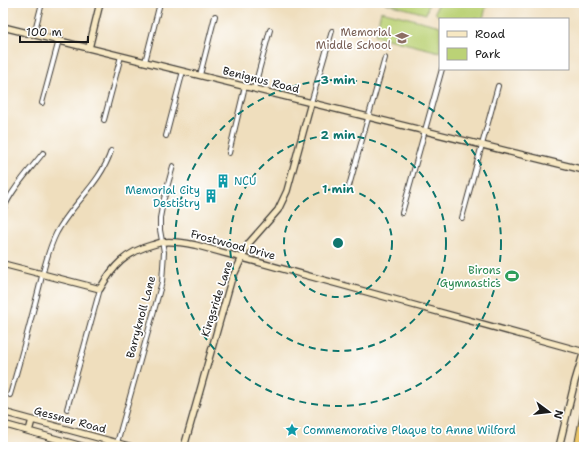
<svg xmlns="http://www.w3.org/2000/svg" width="587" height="450" viewBox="0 0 587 450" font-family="'Shantell Sans',sans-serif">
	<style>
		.green { fill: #bbd276; stroke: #6c7749 }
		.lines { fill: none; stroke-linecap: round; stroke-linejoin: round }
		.street-casing { stroke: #3c3934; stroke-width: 6 }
		.secondary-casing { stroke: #3c3934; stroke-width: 8 }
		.highway-casing { stroke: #3c3934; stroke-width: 9 }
		.street { stroke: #fff; stroke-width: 4 }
		.secondary { stroke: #f7e8c3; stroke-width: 5.5 }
		.highway { stroke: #ebc669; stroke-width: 7 }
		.ring { fill: none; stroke: #0f766e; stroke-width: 2; stroke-dasharray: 7 5 }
		.labels { text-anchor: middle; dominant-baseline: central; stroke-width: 3.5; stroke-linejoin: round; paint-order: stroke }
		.education-label { font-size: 11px; fill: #785e54; stroke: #fff; text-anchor: end }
		.street-label { font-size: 11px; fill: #1c1c1c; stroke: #fff }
		.culture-label { font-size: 11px; fill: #0d838f; stroke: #fff; text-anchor: start }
		.leisure-label { font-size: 11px; fill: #27864d; stroke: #fff; text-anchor: end }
		.centre { fill: #0f766e; stroke: #fff; stroke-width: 2 }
		.ring-label { font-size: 12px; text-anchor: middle; font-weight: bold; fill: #0f766e; stroke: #fff; stroke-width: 3.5; stroke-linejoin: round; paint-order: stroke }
	</style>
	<rect width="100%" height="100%" fill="#fff"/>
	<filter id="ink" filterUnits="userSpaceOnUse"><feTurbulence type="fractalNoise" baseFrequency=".025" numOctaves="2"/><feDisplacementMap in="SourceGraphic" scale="8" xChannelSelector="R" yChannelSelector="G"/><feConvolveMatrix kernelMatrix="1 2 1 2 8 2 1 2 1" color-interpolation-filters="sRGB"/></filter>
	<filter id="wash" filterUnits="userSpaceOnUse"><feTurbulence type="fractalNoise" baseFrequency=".012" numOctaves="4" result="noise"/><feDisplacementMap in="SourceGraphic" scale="16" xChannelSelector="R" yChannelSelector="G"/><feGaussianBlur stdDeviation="0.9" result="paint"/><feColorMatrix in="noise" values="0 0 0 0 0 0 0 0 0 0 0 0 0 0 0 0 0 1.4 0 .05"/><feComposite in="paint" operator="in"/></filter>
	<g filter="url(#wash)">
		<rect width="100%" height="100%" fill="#efdebd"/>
		<path class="green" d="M385,3H429L426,14Z
			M438,3H487L483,19H446L439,17L435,12Z
			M381,11L440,26V52L375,36Z"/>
	</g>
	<g filter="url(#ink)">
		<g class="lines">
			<g class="street-casing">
				<path id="street" d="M34,34L42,3
					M145,62L160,3
					M200,75L215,16
					M254,89L270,30
					M42,103L59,40
					M311,103L332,31
					M104,120L121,56
					M166,136L183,71
					M229,153L245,86
					M349,186L385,58
					M3,210C12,189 29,171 43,153
					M402,213L442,69
					M462,218L498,86
					M10,395C20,361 29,327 38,292C43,273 47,252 56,234C71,204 100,185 111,151
					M67,409L100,289
					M117,443L162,282L164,252L160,230V218L163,202L173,166"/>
			</g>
			<g class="secondary-casing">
				<path id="secondary" d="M3,27L584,170
					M89,48L100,3
					M3,264L100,289C113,266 126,252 152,245C156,244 160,242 164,242C175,241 185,243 195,245L404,302
					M406,303L584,352
					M3,412L132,447
					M3,424L85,447
					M29,431L32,420
					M184,447L231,281L249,243L278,210L287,191L311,103
					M559,447L575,381L584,351"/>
			</g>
			<g class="highway-casing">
				<path id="highway" d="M578,447L584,415"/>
			</g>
			<use href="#street" class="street"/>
			<use href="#secondary" class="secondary"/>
			<use href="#highway" class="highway"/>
		</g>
	</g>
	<g class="ring">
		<circle cx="338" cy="243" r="54"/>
		<circle cx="338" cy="243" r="108"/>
		<circle cx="338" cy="243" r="163"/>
	</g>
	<defs>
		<g id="school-bare" transform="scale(1.08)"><path d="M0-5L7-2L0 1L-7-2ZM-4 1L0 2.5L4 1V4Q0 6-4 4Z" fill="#8d6e63" stroke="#fff" stroke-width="2.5" paint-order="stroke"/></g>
		<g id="building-bare" transform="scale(1.08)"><path d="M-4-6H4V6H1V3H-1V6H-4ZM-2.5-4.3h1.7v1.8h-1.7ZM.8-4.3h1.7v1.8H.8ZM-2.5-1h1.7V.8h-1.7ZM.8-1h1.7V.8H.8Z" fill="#0f9aa8" stroke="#fff" stroke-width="2.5" paint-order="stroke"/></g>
		<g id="stadium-bare" transform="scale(1.08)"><path d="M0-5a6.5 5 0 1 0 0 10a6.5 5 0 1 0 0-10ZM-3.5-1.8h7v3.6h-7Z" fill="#2e9e5b" stroke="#fff" stroke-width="2.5" paint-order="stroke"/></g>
		<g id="sight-bare" transform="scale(1.08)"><path d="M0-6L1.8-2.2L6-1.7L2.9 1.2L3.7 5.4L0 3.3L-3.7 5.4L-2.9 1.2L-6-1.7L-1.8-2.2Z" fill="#0f9aa8" stroke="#fff" stroke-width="2.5" paint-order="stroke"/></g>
	</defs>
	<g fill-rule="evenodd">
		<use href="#school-bare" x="402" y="38"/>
		<use href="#building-bare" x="223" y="181"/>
		<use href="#building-bare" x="211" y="196"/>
		<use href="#stadium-bare" x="512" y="276"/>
		<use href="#sight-bare" x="292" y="430"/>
	</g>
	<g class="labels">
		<g class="education-label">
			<text x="391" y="32">Memorial<tspan x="391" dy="13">Middle School</tspan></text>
		</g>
		<g class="street-label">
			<text transform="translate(261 80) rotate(14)">Benignus Road</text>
			<text transform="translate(233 245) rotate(15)">Frostwood Drive</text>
			<text transform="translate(217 299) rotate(-72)">Kingsride Lane</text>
			<text transform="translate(141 317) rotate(-75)">Barryknoll Lane</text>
			<text transform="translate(70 420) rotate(15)">Gessner Road</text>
		</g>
		<g class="culture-label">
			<text x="234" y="181">NCU</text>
			<text x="200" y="190" text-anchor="end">Memorial City<tspan x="200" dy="13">Destistry</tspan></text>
			<text x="303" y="430">Commemorative Plaque to Anne Wilford</text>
		</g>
		<g class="leisure-label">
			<text x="501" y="270">Birons<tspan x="501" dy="13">Gymnastics</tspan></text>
		</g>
	</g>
	<circle cx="338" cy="243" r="6" class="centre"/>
	<g class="ring-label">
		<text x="338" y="84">3 min</text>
		<text x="338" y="139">2 min</text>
		<text x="338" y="193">1 min</text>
	</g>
	<rect width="587" height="450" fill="none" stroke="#fff" stroke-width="16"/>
	<rect x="439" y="18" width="130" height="52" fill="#ffffff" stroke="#a4a4a4"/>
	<rect x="447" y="31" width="20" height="6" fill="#f7e8c3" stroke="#a4a4a4"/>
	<text x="475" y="38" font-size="12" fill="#1c1c1c">Road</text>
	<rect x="447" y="48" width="20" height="12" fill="#bbd276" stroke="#a4a4a4"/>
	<text x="475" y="58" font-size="12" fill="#1c1c1c">Park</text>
	<g transform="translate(549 412) rotate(105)" stroke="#ffffff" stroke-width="3" paint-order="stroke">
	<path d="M0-3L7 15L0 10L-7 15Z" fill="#1c1c1c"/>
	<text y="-6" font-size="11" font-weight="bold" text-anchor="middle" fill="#1c1c1c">N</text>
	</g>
	<path d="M20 36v6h68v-6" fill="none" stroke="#1c1c1c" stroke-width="2"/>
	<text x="26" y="36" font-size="12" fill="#1c1c1c" stroke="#ffffff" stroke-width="3" paint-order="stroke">100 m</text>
</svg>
